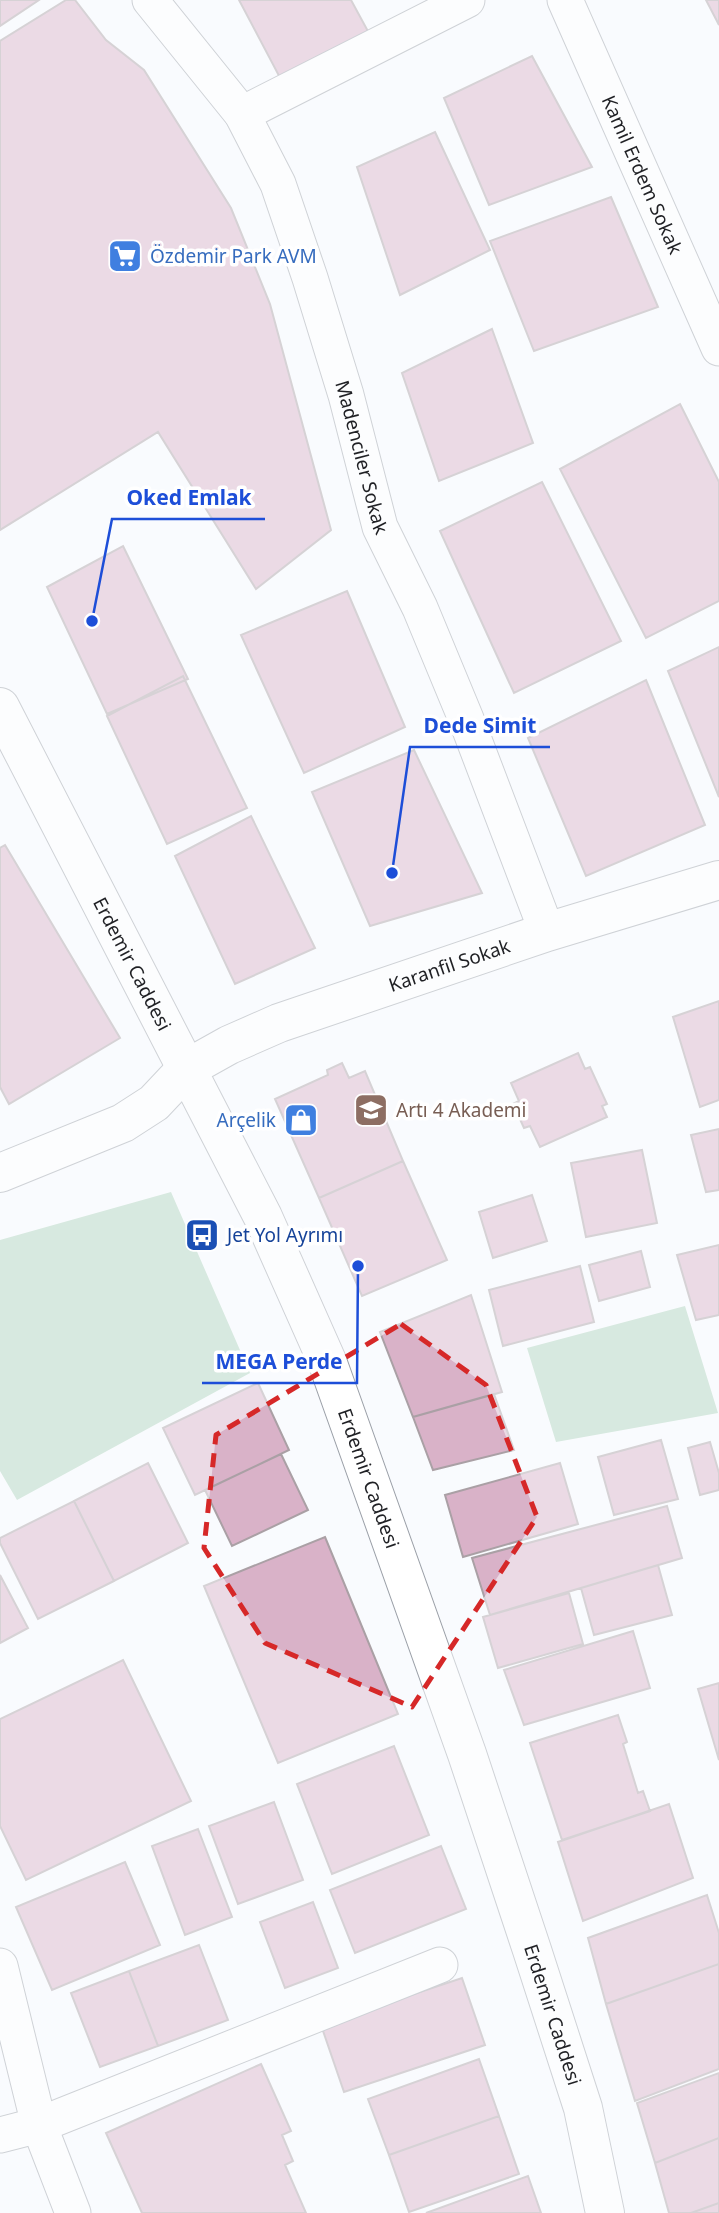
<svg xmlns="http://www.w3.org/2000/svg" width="719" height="2213" viewBox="0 0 719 2213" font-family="'Noto Sans',sans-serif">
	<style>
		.green { fill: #add2bc }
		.building { fill: #d9b2c8; stroke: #aaa0a5; stroke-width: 2 }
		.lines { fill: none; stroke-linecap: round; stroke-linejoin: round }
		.street-casing { stroke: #9ba0a8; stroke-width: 37 }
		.secondary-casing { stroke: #9ba0a8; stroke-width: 40 }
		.street { stroke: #fff; stroke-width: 35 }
		.secondary { stroke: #fff; stroke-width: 38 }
		.marked { fill: none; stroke: #d62828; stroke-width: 5; stroke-dasharray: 14 9; stroke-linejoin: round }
		.labels { text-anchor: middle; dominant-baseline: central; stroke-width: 7; stroke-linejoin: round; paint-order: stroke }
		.street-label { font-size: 19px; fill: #1f2024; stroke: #fff }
		.shop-label { font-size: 19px; fill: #366cbe; stroke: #fff; text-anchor: start }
		.education-label { font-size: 19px; fill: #785e54; stroke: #fff; text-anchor: start }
		.transit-label { font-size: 19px; fill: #164399; stroke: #fff; text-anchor: start }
		.leader { fill: none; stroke: #1d4ed8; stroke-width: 2.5 }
		.callout-dot { fill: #1d4ed8; stroke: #fff; stroke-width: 2.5 }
		.callout-label { font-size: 21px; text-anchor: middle; font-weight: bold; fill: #1d4ed8; stroke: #fff; stroke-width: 7; stroke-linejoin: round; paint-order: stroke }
	</style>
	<rect width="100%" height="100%" fill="#f9fbfe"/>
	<path class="green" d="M171,1192L250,1373L17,1500L0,1471V1240Z
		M685,1306L718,1413L556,1442L527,1348Z"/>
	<path class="building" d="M0,0H39L0,26Z
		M66,0H75L106,40L144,70L231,208L270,304L331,530L256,589L158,432L0,530V41Z
		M239,0H351L376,46L287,91Z
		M706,0H719V25Z
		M532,56L592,167L489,205L444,98Z
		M435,132L490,250L400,295L357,167Z
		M611,197L658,307L534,351L490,241Z
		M492,329L533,443L439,481L402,373Z
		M680,404L719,482V601L646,638L560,469Z
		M542,482L621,641L514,693L440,531Z
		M123,546L188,679L107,714L47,587Z
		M347,591L405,727L304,773L241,635Z
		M719,647V797L668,671Z
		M183,676L247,808L167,844L107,716Z
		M646,680L705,825L586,876L528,738Z
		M414,750L482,893L370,926L312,792Z
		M251,816L315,948L235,984L175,856Z
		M5,845L120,1038L9,1104L0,1087V848Z
		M719,1001V1100L700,1107L673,1017Z
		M578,1053L585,1069L590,1067L607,1104L602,1106L607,1117L540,1147L530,1126L524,1128L513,1104L519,1101L511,1083Z
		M342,1063L349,1078L365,1071L403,1161L319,1198L275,1099L328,1075L327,1070Z
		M719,1129V1190L706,1192L691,1135Z
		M642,1150L657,1223L586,1237L571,1163Z
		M403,1161L447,1260L362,1296L319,1198Z
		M532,1195L547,1241L493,1258L479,1212Z
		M719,1245V1315L696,1320L677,1255Z
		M641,1251L650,1287L599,1301L589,1265Z
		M580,1266L594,1322L503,1346L489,1290Z
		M471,1295L502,1392L413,1417L380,1332Z
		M258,1383L289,1450L195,1495L163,1428Z
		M494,1394L514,1450L433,1470L413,1417Z
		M661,1440L678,1499L614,1515L598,1457Z
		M710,1442L719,1473V1490L700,1495L688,1448Z
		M281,1454L308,1510L232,1546L205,1490Z
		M148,1463L188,1543L114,1581L74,1501Z
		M560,1463L578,1524L463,1557L445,1495Z
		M74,1501L114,1581L38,1619L0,1543V1538Z
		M667,1506L682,1558L490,1615L472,1558Z
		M325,1537L398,1714L278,1763L204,1586Z
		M658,1565L672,1615L594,1635L581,1588Z
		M0,1575L28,1628L0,1643Z
		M569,1593L583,1644L498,1668L483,1617Z
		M633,1631L650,1688L524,1725L504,1670Z
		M123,1660L191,1801L26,1880L0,1826V1719Z
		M719,1683V1760L698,1689Z
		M618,1715L627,1742L623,1744L638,1793L643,1791L650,1811L562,1840L530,1743Z
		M394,1746L429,1835L332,1874L297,1784Z
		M274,1802L303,1880L238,1904L209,1826Z
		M669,1804L693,1878L583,1921L558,1842Z
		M198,1829L232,1917L185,1935L152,1846Z
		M441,1846L466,1909L355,1953L330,1890Z
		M125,1862L160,1945L52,1990L16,1907Z
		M707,1895L719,1933V1964L606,2004L588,1938Z
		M313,1902L338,1968L285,1988L260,1922Z
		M199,1945L228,2020L158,2046L129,1971Z
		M719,1964V2069L635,2101L606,2004Z
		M129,1971L158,2046L100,2067L71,1993Z
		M462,1978L485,2045L344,2092L321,2025Z
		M479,2059L499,2116L389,2155L368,2099Z
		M261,2064L291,2131L282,2135L293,2161L285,2165L306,2213H142L106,2133Z
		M719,2073V2138L655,2163L637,2103Z
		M499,2116L519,2174L409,2212L389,2155Z
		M719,2138V2203L691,2213H669L655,2163Z
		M528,2176L541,2213H426Z
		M719,2203V2213H691Z"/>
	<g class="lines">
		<g class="street-casing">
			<g id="street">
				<path id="s1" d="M150,0L242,114L278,184L310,278L346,395L380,527L420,608L466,719L547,932"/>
				<path id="s2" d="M565,0L719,348"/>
				<path d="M242,114L467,0"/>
				<path d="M0,1966L39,2125L73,2213"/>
				<path d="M0,2135L39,2125L440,1965"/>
			</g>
		</g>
		<g class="secondary-casing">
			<g id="secondary">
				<path id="s3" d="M0,707L263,1217L327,1361L467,1754L532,1950L583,2108L605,2213"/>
				<path id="s4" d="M0,1173L123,1123L154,1103L186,1069L229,1045L279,1023L547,932L719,880"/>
			</g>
		</g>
		<use href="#street" class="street"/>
		<use href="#secondary" class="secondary"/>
	</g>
	<path d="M0 0H719V2213H0ZM401,1324L486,1385L537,1517L412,1707L265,1643L204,1548L216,1435Z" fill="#f9fbfe" fill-opacity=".55" fill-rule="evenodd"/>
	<path class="marked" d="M401,1324L486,1385L537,1517L412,1707L265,1643L204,1548L216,1435Z"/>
	<defs>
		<g id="supermarket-square" transform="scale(1.75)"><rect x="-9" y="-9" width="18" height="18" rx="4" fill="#3f7fe0" stroke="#fff"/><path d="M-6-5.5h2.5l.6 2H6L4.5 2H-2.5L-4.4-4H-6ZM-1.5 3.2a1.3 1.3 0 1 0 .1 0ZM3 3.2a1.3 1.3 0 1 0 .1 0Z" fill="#fff"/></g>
		<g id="school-square" transform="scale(1.75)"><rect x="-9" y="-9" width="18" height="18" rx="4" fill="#8d6e63" stroke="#fff"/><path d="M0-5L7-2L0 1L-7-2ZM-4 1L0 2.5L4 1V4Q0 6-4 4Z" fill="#fff"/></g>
		<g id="shop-square" transform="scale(1.75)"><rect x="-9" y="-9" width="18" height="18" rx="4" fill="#3f7fe0" stroke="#fff"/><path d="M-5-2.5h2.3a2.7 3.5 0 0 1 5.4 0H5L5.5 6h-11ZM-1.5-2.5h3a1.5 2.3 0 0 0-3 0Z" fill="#fff"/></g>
		<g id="bus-square" transform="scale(1.75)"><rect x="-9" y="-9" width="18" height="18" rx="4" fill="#1a4fb4" stroke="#fff"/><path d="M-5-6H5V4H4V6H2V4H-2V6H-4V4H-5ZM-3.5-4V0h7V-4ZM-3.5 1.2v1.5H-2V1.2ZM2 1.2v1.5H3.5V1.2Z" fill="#fff"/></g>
	</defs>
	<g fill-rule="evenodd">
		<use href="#supermarket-square" x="125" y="256"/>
		<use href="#school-square" x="371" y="1110"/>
		<use href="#shop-square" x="301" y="1120"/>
		<use href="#bus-square" x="202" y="1235"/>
	</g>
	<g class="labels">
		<g class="street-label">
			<text stroke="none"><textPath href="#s2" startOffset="191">Kamil Erdem Sokak</textPath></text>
			<text stroke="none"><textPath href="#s1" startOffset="511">Madenciler Sokak</textPath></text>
			<text stroke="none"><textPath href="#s3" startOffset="289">Erdemir Caddesi</textPath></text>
			<text stroke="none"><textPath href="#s4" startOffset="500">Karanfil Sokak</textPath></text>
			<text stroke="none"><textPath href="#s3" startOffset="856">Erdemir Caddesi</textPath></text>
			<text stroke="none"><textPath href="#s3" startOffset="1423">Erdemir Caddesi</textPath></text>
		</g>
		<g class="shop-label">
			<text x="150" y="256">Özdemir Park AVM</text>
			<text x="276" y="1120" text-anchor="end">Arçelik</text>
		</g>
		<g class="education-label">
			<text x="396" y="1110">Artı 4 Akademi</text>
		</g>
		<g class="transit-label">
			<text x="227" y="1235">Jet Yol Ayrımı</text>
		</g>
	</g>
	<path class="leader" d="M92 621L112 519H265M392 873L410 747H550M358 1266L357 1383H202"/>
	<g class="callout-dot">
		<circle cx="92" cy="621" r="7"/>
		<circle cx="392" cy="873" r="7"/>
		<circle cx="358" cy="1266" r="7"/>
	</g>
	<g class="callout-label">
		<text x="189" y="505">Oked Emlak</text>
		<text x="480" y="733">Dede Simit</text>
		<text x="279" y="1369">MEGA Perde</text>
	</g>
</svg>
